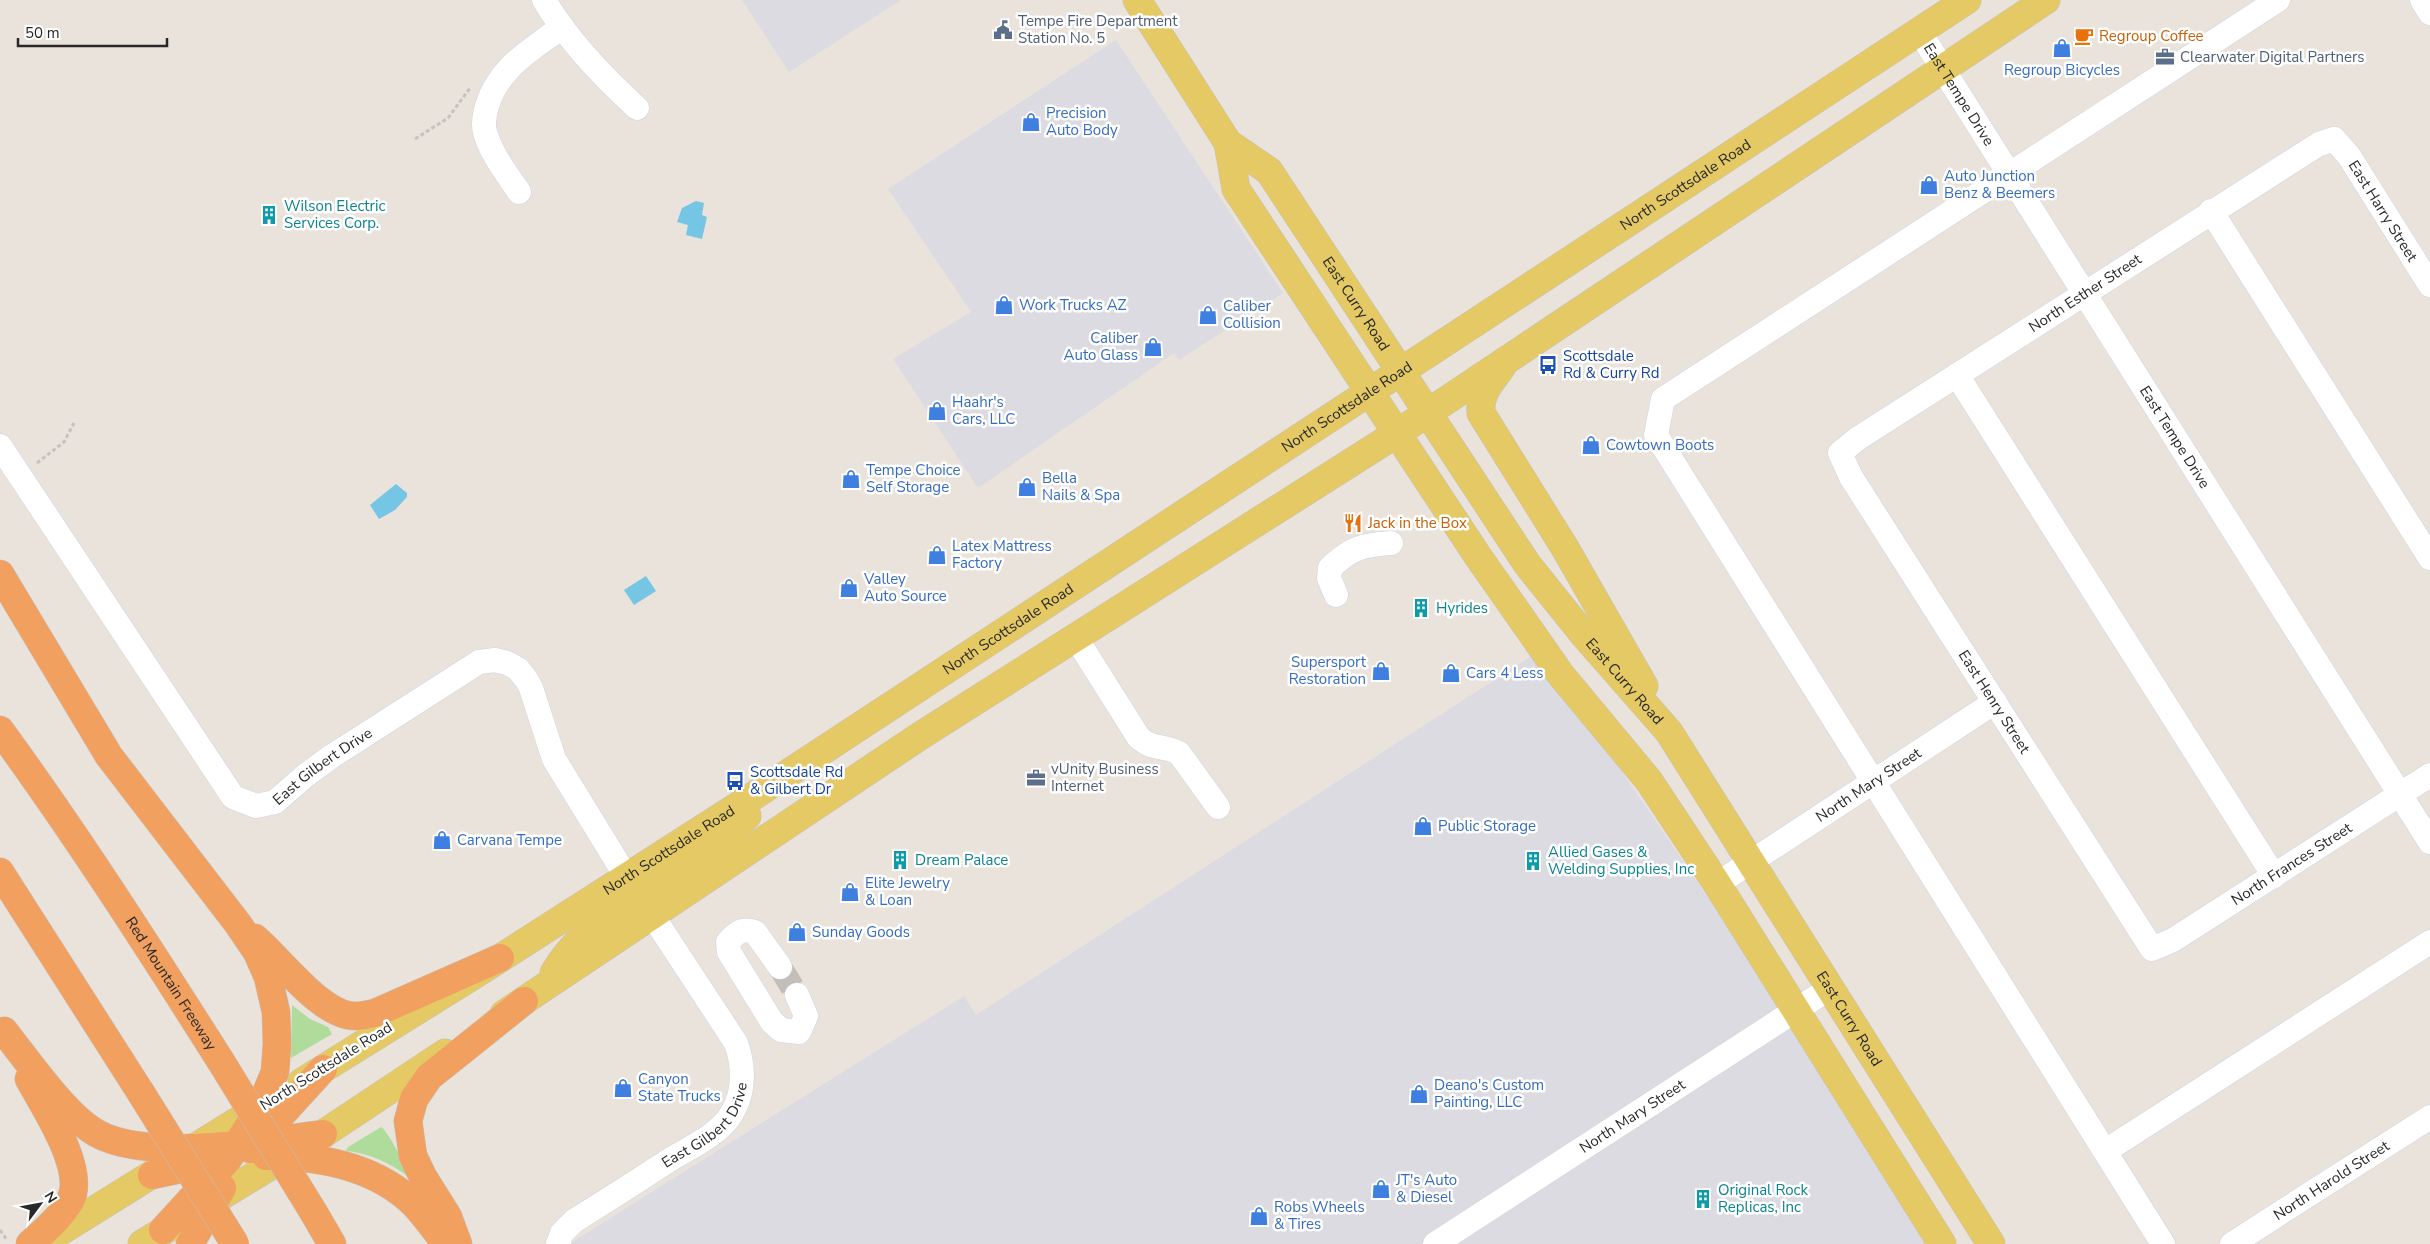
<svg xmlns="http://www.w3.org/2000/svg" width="2430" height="1244" viewBox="0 0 2430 1244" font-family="'Nunito Sans',sans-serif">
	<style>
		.industrial { fill: #dddbe2 }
		.green { fill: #b0dc9b }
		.water { fill: #75c5e4 }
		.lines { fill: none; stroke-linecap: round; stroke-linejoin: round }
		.minor-tunnel { stroke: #c3beb7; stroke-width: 24; stroke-dasharray: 24 12; stroke-linecap: butt }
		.minor-casing { stroke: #d0d3e0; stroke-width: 25 }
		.major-casing { stroke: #c3c3c3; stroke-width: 29 }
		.highway-casing { stroke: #c3c3c3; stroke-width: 29 }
		.path { stroke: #c3c3c3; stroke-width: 3; stroke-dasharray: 4 2.5; stroke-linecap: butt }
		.minor { stroke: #fff; stroke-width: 24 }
		.major { stroke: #e5c965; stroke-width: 28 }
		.highway { stroke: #f1a05f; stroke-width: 28 }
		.highway-bridge-casing { stroke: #c3c3c3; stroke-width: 29; stroke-linecap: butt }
		.highway-bridge { stroke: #f1a05f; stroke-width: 28 }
		.labels { text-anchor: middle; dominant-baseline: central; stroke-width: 5; stroke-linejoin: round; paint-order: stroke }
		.service-label { font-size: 15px; fill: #4e5e75; stroke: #fff; text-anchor: start }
		.food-label { font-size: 15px; fill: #c56008; stroke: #fff; text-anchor: start }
		.shop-label { font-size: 15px; fill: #366cbe; stroke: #fff; text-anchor: start }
		.street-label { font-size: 15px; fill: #282828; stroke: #fff }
		.culture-label { font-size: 15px; fill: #0d838f; stroke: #fff; text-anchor: start }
		.transit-label { font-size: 15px; fill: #164399; stroke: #fff; text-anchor: start }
	</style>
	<rect width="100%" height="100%" fill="#eae3db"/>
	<path class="industrial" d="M742,0H901L789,72Z
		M1116,40L1283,293L1179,360L1174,353L978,488L893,359L971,312L888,189Z
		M1539,651L1729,928L1928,1244H569L964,996L976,1015Z"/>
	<path class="green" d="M292,1005L310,1019L328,1027L332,1034L291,1058Z
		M381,1127C388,1131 404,1164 410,1174L409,1177C390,1163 369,1153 346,1151L348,1147Z"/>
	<path class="water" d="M696,201L704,203L702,215L707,217L702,239L686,235L688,225L677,222L682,208Z
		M396,484L407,493V497L395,510L379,519L370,505Z
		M646,576L656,591L634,605L624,590Z"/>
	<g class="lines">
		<path class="minor-tunnel" d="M780,967L797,995"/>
		<g class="minor-casing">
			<g id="minor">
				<path d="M544,0C568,41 602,76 637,108"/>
				<path d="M2422,0L2430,13"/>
				<path id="s1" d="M1919,31L2430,842"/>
				<path d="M519,192C507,174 491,154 485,132C483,125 485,113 487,106C499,67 531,50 562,27"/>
				<path d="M2211,211L2430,558"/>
				<path id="s2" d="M2430,285L2349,156L2334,139L2319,144L1857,439L1840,453L1851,477L2152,949L2173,940L2430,775"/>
				<path d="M1957,375L2274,876"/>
				<path id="s3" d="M0,446L233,797L256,806L275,802L306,775L332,756L479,662L495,660L507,663L518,669L526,679L531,688L554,759L627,878"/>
				<path d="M1336,595L1329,578L1330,568C1351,548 1362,545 1391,543"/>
				<path d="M1076,638L1139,738C1155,751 1161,744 1179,753L1218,807"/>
				<path id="s4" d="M1717,884L1995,702"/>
				<path d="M780,967L755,932C742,928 737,932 728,942L729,952L772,1022L781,1030L799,1032L806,1016L797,995"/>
				<path d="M2107,1150L2430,942"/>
				<path id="s5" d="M558,1244L562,1233L574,1221C606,1201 639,1180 671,1159C691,1147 720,1134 732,1113C745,1092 744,1065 736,1043L652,915"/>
				<path id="s6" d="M1435,1244L1830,988"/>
				<path d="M2163,1244L1656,435L1663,399L2278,0"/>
				<path id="s7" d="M2232,1244L2430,1117"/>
			</g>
		</g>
		<g class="major-casing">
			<g id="major">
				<path id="s8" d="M1137,0L1228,143L1269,171L1527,564L1584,635L1669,732L1991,1244"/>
				<path d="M1228,143L1236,189L1477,555L1561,675L1649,781L1717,884L1942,1244"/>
				<path d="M1501,368C1491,382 1479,394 1481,413L1565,548L1644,686"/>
				<path d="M652,915C644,905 647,896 653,887L710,849L747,816"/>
				<path d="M554,973C563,958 572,946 586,935C599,923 625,913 632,895C635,888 631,883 627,878"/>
				<path d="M504,1014L920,736L1396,434L2046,0"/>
				<path id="s9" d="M302,1082L474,975L752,797L1967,0"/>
				<path d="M40,1244L265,1104"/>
				<path d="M142,1244L323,1134L445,1053"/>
			</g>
		</g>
		<g class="highway-casing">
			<g id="highway">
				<path d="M0,574L109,756L238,924L257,952L268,977L276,1012L277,1044L275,1072L260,1108L228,1159L163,1230"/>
				<path id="s10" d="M0,730C78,837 149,948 220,1060"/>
				<path d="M0,872L141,1093"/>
				<path d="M255,938C280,959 322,1017 356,1016C362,1016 369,1014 375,1013L500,958"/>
				<path d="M4,1031C27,1060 61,1109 90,1129C137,1164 266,1142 323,1134"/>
				<path d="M29,1079C44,1107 87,1170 70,1201C60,1218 44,1231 30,1244"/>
				<path d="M250,1149L323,1069"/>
				<path d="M266,1156C319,1156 376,1166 415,1205C426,1217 436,1231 446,1244"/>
				<path d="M152,1175L209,1163"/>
				<path d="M314,1213L332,1244"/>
				<path d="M190,1244L222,1188"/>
				<path d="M458,1244L448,1217L423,1177L413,1156L408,1121L414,1099L429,1077L524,1001"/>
			</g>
		</g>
		<path class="path" d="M415,139L448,118L470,88
			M37,463L64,442L74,423
			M0,1230L7,1240"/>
		<use href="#minor" class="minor"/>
		<use href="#major" class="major"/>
		<use href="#highway" class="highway"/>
		<g class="highway-bridge-casing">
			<path id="highway-bridge" d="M220,1060L314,1213
				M141,1093L235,1244"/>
		</g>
		<use href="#highway-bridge" class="highway-bridge"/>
	</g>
	<defs>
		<g id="civic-bare" transform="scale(1.5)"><path d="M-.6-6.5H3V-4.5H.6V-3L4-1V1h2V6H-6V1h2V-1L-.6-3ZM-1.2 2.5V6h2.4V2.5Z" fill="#5c6f8a" stroke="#fff" stroke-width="2.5" paint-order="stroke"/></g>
		<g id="cafe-bare" transform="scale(1.5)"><path d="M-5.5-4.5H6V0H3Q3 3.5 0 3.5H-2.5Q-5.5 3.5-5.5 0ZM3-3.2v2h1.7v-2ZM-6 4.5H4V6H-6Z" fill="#e8710a" stroke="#fff" stroke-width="2.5" paint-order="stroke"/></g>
		<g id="shop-bare" transform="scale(1.5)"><path d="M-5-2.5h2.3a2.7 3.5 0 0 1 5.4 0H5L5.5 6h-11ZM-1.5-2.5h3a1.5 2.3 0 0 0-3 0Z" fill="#3f7fe0" stroke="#fff" stroke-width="2.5" paint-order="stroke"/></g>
		<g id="office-bare" transform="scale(1.5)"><path d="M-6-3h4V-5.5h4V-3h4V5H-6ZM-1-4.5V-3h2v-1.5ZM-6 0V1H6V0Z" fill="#5c6f8a" stroke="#fff" stroke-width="2.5" paint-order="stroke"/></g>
		<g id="building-bare" transform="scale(1.5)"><path d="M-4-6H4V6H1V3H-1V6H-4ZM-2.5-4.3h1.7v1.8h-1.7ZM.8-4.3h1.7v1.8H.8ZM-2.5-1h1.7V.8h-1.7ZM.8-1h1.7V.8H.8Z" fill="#0f9aa8" stroke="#fff" stroke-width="2.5" paint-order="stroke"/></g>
		<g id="bus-bare" transform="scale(1.5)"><path d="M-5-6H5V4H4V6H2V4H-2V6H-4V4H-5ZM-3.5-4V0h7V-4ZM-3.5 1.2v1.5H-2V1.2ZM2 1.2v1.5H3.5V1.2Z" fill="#1a4fb4" stroke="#fff" stroke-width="2.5" paint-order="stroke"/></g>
		<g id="restaurant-bare" transform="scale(1.5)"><path d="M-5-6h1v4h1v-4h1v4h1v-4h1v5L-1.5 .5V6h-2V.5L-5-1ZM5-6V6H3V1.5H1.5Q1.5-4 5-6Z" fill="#e8710a" stroke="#fff" stroke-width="2.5" paint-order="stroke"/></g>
	</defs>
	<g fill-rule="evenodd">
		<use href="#civic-bare" x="1003" y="30"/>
		<use href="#cafe-bare" x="2084" y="36"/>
		<use href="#shop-bare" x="2062" y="48"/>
		<use href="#office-bare" x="2165" y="57"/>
		<use href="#shop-bare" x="1031" y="122"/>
		<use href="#shop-bare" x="1929" y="185"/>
		<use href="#building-bare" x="269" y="215"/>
		<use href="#shop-bare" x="1004" y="305"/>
		<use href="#shop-bare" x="1208" y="315"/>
		<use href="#shop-bare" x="1153" y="347"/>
		<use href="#bus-bare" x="1548" y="365"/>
		<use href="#shop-bare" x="937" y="411"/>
		<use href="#shop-bare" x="1591" y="445"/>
		<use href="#shop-bare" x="851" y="479"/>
		<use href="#shop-bare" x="1027" y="487"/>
		<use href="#restaurant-bare" x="1353" y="523"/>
		<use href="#shop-bare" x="937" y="555"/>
		<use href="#shop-bare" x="849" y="588"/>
		<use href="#building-bare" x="1421" y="608"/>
		<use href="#shop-bare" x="1381" y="671"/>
		<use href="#shop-bare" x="1451" y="673"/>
		<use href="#office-bare" x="1036" y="778"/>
		<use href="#bus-bare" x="735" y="781"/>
		<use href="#shop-bare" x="1423" y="826"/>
		<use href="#shop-bare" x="442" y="840"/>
		<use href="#building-bare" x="900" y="860"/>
		<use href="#building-bare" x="1533" y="861"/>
		<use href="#shop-bare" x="850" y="892"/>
		<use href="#shop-bare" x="797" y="932"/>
		<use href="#shop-bare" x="623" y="1088"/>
		<use href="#shop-bare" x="1419" y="1094"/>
		<use href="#shop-bare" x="1381" y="1189"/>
		<use href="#building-bare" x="1703" y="1199"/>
		<use href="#shop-bare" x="1259" y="1216"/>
	</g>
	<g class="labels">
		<g class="service-label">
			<text x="1018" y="21">Tempe Fire Department<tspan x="1018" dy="17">Station No. 5</tspan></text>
			<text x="2180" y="57">Clearwater Digital Partners</text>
			<text x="1051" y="769">vUnity Business<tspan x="1051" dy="17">Internet</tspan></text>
		</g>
		<g class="food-label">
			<text x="2099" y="36">Regroup Coffee</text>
			<text x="1368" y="523">Jack in the Box</text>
		</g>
		<g class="shop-label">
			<text x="2062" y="70" text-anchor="middle">Regroup Bicycles</text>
			<text x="1046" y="113">Precision<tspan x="1046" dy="17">Auto Body</tspan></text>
			<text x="1944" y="176">Auto Junction<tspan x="1944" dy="17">Benz &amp; Beemers</tspan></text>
			<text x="1019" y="305">Work Trucks AZ</text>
			<text x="1223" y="306">Caliber<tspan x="1223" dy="17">Collision</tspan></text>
			<text x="1138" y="338" text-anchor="end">Caliber<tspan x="1138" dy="17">Auto Glass</tspan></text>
			<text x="952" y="402">Haahr's<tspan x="952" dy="17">Cars, LLC</tspan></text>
			<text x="1606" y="445">Cowtown Boots</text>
			<text x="866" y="470">Tempe Choice<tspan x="866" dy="17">Self Storage</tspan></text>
			<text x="1042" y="478">Bella<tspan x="1042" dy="17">Nails &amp; Spa</tspan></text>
			<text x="952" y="546">Latex Mattress<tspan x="952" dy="17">Factory</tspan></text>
			<text x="864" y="579">Valley<tspan x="864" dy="17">Auto Source</tspan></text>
			<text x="1366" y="662" text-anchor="end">Supersport<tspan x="1366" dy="17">Restoration</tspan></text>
			<text x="1466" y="673">Cars 4 Less</text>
			<text x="1438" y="826">Public Storage</text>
			<text x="457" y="840">Carvana Tempe</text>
			<text x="865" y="883">Elite Jewelry<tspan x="865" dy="17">&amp; Loan</tspan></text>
			<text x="812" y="932">Sunday Goods</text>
			<text x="638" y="1079">Canyon<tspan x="638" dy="17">State Trucks</tspan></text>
			<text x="1434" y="1085">Deano's Custom<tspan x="1434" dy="17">Painting, LLC</tspan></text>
			<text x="1396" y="1180">JT's Auto<tspan x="1396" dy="17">&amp; Diesel</tspan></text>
			<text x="1274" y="1207">Robs Wheels<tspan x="1274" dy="17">&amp; Tires</tspan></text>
		</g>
		<g class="street-label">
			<text stroke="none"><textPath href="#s1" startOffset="75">East Tempe Drive</textPath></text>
			<text stroke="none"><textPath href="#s9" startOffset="1649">North Scottsdale Road</textPath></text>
			<text transform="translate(2383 211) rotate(58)">East Harry Street</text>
			<text transform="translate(2085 293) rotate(-33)">North Esther Street</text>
			<text stroke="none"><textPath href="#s8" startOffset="378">East Curry Road</textPath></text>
			<text stroke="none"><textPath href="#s9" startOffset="1244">North Scottsdale Road</textPath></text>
			<text stroke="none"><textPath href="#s1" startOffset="480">East Tempe Drive</textPath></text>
			<text stroke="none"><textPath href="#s9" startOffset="839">North Scottsdale Road</textPath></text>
			<text stroke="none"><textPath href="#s8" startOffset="842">East Curry Road</textPath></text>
			<text stroke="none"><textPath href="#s2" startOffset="1054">East Henry Street</textPath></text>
			<text stroke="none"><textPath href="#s3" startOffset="525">East Gilbert Drive</textPath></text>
			<text stroke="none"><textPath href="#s4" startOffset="181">North Mary Street</textPath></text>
			<text stroke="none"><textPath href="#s9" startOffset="434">North Scottsdale Road</textPath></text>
			<text stroke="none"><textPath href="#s2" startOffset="1511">North Frances Street</textPath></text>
			<text stroke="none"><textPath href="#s10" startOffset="306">Red Mountain Freeway</textPath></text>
			<text stroke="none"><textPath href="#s8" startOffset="1248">East Curry Road</textPath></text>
			<text transform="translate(326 1066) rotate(-32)">North Scottsdale Road</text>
			<text stroke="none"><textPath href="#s6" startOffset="235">North Mary Street</textPath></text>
			<text stroke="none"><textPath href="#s5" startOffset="194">East Gilbert Drive</textPath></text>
			<text stroke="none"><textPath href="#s7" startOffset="118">North Harold Street</textPath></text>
		</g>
		<g class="culture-label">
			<text x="284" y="206">Wilson Electric<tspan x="284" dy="17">Services Corp.</tspan></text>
			<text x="1436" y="608">Hyrides</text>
			<text x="1548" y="852">Allied Gases &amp;<tspan x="1548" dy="17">Welding Supplies, Inc</tspan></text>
			<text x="915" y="860">Dream Palace</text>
			<text x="1718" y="1190">Original Rock<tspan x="1718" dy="17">Replicas, Inc</tspan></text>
		</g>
		<g class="transit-label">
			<text x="1563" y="356">Scottsdale<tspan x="1563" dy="17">Rd &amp; Curry Rd</tspan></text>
			<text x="750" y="772">Scottsdale Rd<tspan x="750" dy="17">&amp; Gilbert Dr</tspan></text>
		</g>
	</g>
	<g transform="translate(40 1204) rotate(58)" stroke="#ffffff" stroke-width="4" paint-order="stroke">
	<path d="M0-4L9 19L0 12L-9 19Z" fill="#282828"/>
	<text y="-8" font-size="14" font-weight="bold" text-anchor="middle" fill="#282828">N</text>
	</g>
	<path d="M18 38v8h149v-8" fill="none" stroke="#282828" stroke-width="2.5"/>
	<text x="25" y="38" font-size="15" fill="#282828" stroke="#ffffff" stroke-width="4" paint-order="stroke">50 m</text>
</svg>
